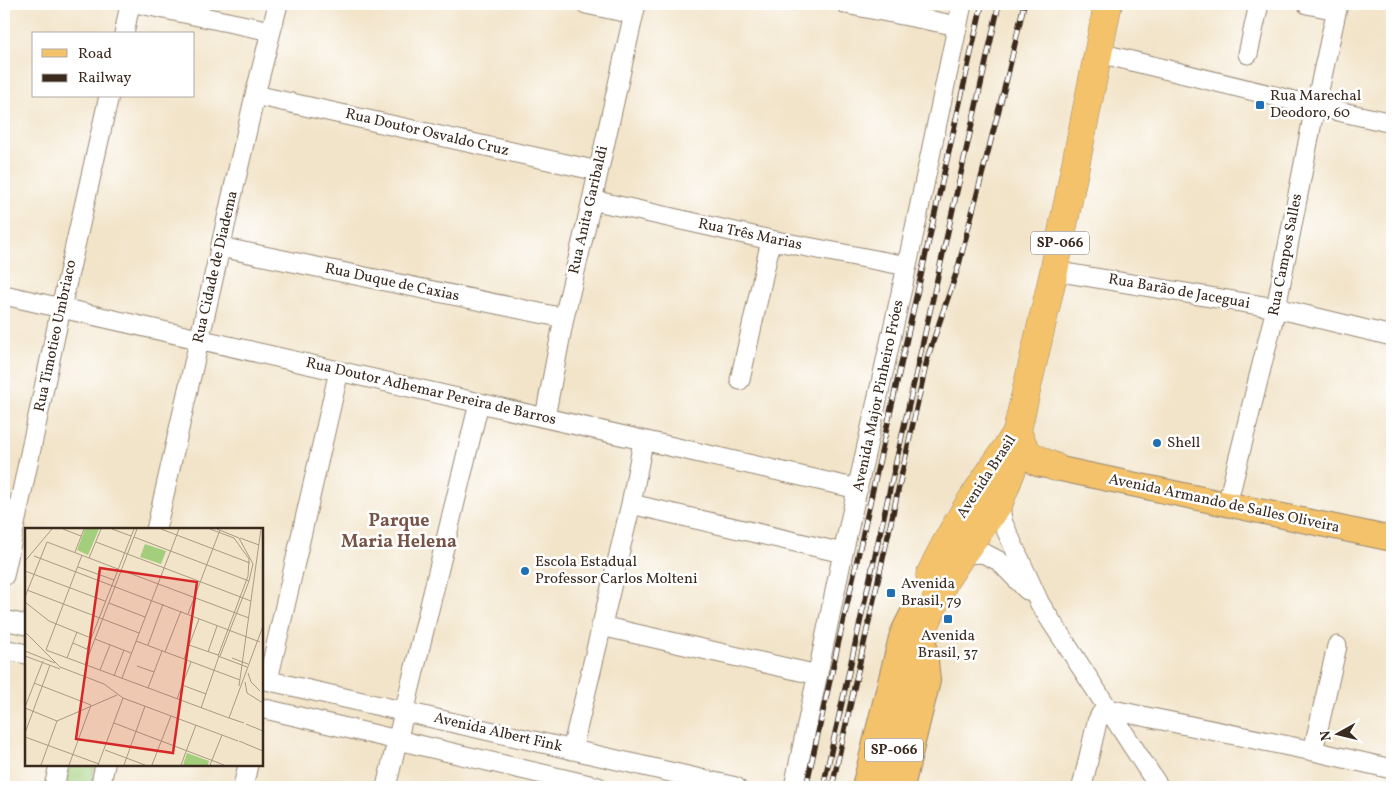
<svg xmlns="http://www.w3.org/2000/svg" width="1396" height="791" viewBox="0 0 1396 791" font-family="Vollkorn,serif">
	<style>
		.green { fill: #a3cf7c; stroke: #6f7c4d }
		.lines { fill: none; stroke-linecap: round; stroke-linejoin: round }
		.minor-casing { stroke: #968774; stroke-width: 21 }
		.major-casing { stroke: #968774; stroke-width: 26 }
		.highway-casing { stroke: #968774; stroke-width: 29 }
		.minor { stroke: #fff; stroke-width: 19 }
		.major { stroke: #f3c26a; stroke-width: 24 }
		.highway { stroke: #f3c26a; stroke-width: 28 }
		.rail-casing { stroke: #3b2a1e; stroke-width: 5.5 }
		.rail { stroke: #fff; stroke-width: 4; stroke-dasharray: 11; stroke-linecap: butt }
		.poi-dot { fill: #1f6fb2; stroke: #fff; stroke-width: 2 }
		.labels { text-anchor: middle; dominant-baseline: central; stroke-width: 5; stroke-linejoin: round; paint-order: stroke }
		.shield { fill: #fff; stroke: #766a62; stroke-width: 1 }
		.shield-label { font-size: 14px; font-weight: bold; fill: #3b2a1e }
		.poi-label { font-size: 15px; fill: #3b2a1e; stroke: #fff; text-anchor: start }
		.street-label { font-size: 15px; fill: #3b2a1e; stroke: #fff }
		.quarter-label { font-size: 18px; font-weight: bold; fill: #765446; stroke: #fff }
		.inset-road { fill: none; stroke: #a99a85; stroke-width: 1 }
		.view { fill: #d62828; fill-opacity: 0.15; stroke: #d62828; stroke-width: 2.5 }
		.inset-edge { fill: none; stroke: #3b2a1e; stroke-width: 2.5 }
	</style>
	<rect width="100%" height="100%" fill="#fff"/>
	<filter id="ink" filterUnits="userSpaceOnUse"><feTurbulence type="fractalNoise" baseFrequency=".02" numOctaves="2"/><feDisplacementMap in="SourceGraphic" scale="10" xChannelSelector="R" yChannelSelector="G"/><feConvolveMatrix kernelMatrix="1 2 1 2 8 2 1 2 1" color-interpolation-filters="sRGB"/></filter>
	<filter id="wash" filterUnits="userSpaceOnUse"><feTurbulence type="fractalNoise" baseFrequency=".0096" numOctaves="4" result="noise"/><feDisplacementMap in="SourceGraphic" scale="20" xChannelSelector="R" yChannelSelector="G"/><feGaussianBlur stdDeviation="1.12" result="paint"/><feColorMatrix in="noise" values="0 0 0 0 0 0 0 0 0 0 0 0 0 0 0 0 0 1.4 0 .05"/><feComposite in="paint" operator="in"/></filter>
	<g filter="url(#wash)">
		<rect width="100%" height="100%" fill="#f2e4c9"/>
		<path class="green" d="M69,765H95L90,787H64Z"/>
	</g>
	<g filter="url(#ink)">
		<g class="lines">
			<g class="minor-casing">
				<path id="minor" d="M140,4L271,31
					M586,4L633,14
					M846,4L958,26
					M1307,4L1337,10
					M124,34L130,4
					M1099,53L1315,106L1392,123
					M1248,54L1259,4
					M255,95L598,171
					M592,200L771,240L907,266
					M220,247L564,318
					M1054,271L1276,308L1392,336
					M4,295L858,489
					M740,380L771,240
					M545,417L564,318L592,200L636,4
					M999,503L1003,523L1040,604L1159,787
					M631,504L843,553
					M1227,505L1276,308L1312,122L1338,4
					M156,530L255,95L278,4
					M962,554L983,553L999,561L1027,590
					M4,576L61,308L109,96
					M4,620L26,625
					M601,626L818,675
					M4,649L26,654
					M261,679L736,787
					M268,680L339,371
					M261,708L598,787
					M572,750L631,504L643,442
					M1313,751L1337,646
					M54,787L59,765
					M100,787L105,765
					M243,787L248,765
					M386,787L479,403
					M794,787L843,553L907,266L962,4
					M1082,787L1097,722L1101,714L1108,709L1313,751L1392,769"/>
			</g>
			<g class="major-casing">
				<path id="major" d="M1037,464L1392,539
					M864,787L902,634L911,616
					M902,787L928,681L924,640"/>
			</g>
			<g class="highway-casing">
				<path id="highway" d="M1017,431C1027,458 1031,456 1055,467
					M930,575C952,526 984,481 1014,437
					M886,787L902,712L923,630L945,580L962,554L999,503L1015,462L1017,431L1054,271L1108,4"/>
			</g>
			<use href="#minor" class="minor"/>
			<use href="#major" class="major"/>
			<use href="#highway" class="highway"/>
			<g class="rail-casing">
				<path id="rail" d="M806,787L982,4
					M823,787L999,4
					M832,787L928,356L958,268L1008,74L1024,4"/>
			</g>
			<use href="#rail" class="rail"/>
		</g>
	</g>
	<g class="poi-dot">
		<rect x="1255" y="100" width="10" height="10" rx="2.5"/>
		<circle cx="1157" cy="443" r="5"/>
		<circle cx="525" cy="571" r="5"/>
		<rect x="886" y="588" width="10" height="10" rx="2.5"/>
		<rect x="943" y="614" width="10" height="10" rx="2.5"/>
	</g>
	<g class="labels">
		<g class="shield">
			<rect x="1031" y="231.5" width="58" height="23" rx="4"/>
			<rect x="865" y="738.5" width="58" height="23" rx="4"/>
		</g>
		<g class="shield-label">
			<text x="1060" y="243">SP-066</text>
			<text x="894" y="750">SP-066</text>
		</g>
		<g class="poi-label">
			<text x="1270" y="96">Rua Marechal<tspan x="1270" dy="17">Deodoro, 60</tspan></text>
			<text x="1167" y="443">Shell</text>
			<text x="535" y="562">Escola Estadual<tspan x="535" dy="17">Professor Carlos Molteni</tspan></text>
			<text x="901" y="584">Avenida<tspan x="901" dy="17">Brasil, 79</tspan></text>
			<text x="948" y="636" text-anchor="middle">Avenida<tspan x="948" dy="17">Brasil, 37</tspan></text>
		</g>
		<g class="street-label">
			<text transform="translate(427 133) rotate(13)">Rua Doutor Osvaldo Cruz</text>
			<text transform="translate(589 210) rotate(-77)">Rua Anita Garibaldi</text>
			<text transform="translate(750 235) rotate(12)">Rua Três Marias</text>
			<text transform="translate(1286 255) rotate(-79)">Rua Campos Salles</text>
			<text transform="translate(216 267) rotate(-77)">Rua Cidade de Diadema</text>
			<text transform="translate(392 283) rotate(12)">Rua Duque de Caxias</text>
			<text transform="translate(1179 292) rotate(10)">Rua Barão de Jaceguai</text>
			<text transform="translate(56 336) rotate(-78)">Rua Timotieo Umbriaco</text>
			<text transform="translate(431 392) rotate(13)">Rua Doutor Adhemar Pereira de Barros</text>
			<text transform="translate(879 396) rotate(-78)">Avenida Major Pinheiro Fróes</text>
			<text transform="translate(987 477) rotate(-57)">Avenida Brasil</text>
			<text transform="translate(1224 504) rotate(12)">Avenida Armando de Salles Oliveira</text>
			<text transform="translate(498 733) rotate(13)">Avenida Albert Fink</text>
		</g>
		<g class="quarter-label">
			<text x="399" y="521">Parque<tspan x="399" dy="21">Maria Helena</tspan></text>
		</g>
	</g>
	<g transform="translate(25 528)">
		<rect width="238" height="238" fill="#f2e4c9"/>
		<path d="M60,1H74L63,27L52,22ZM120,16L141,23L136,36L115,29ZM162,225L184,233L183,237H158Z" fill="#a3cf7c"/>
		<path class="inset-road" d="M38,1L56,8M87,1L106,8M136,1L225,35M185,1L209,10L224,31L223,48L193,128L222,139M192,1L214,10L228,36L224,53L195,128M109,9L224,53M215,10L234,17M71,14L226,73M50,24L59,1M9,28L235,114M64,30L76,1M0,33L27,1M53,39L89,52M96,42L224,90M0,43L80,73M2,62L114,105M0,69L22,14L93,41M0,74L24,93L66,110M84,75L120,89M163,86L195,2M0,104L35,139L79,156L98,170L213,213M70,111L106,125M111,113L215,152M48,115L64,122M123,117L138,76M164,117L193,127M62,121L109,1M21,122L204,190M21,122L57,27M0,123L30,135M140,124L156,83M183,124L192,98M0,128L35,141M42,130L52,104M207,130L223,136M159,131L174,91M60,137L112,1M112,138L129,144M75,142L85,117M223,145L226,154L235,163M89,148L99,122M97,150L154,1M220,154L222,165L238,175M9,155L66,177L44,237M157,157L181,166M214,158L236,1M123,160L137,123M152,171L166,134M0,179L18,133M0,180L32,193M176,180L194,128M32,193L92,167M89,195L199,237M219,195L204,190L238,98M221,196L238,203M0,205L25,137M0,209L74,236M214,213L238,223M80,222L120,237M16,237L32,193M73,237L98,170M99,237L120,178M127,237L146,188M156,237L171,197M185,237L197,207"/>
		<path class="view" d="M75,40L172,54L148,225L51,211Z"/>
		<rect width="238" height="238" class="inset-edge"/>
	</g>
	<rect width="1396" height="791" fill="none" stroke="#fff" stroke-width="20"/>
	<rect x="32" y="32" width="162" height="65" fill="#ffffff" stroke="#b1aaa5"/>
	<rect x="42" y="49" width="25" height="8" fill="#f3c26a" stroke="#b1aaa5"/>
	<text x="78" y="58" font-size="15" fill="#3b2a1e">Road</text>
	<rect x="42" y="74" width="25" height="8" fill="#3b2a1e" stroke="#b1aaa5"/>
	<text x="78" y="82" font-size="15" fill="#3b2a1e">Railway</text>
	<g transform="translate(1338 734) rotate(262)" stroke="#ffffff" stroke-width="4" paint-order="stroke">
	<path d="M0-4L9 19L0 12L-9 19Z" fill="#3b2a1e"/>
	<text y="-8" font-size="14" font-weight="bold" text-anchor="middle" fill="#3b2a1e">N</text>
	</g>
</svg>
